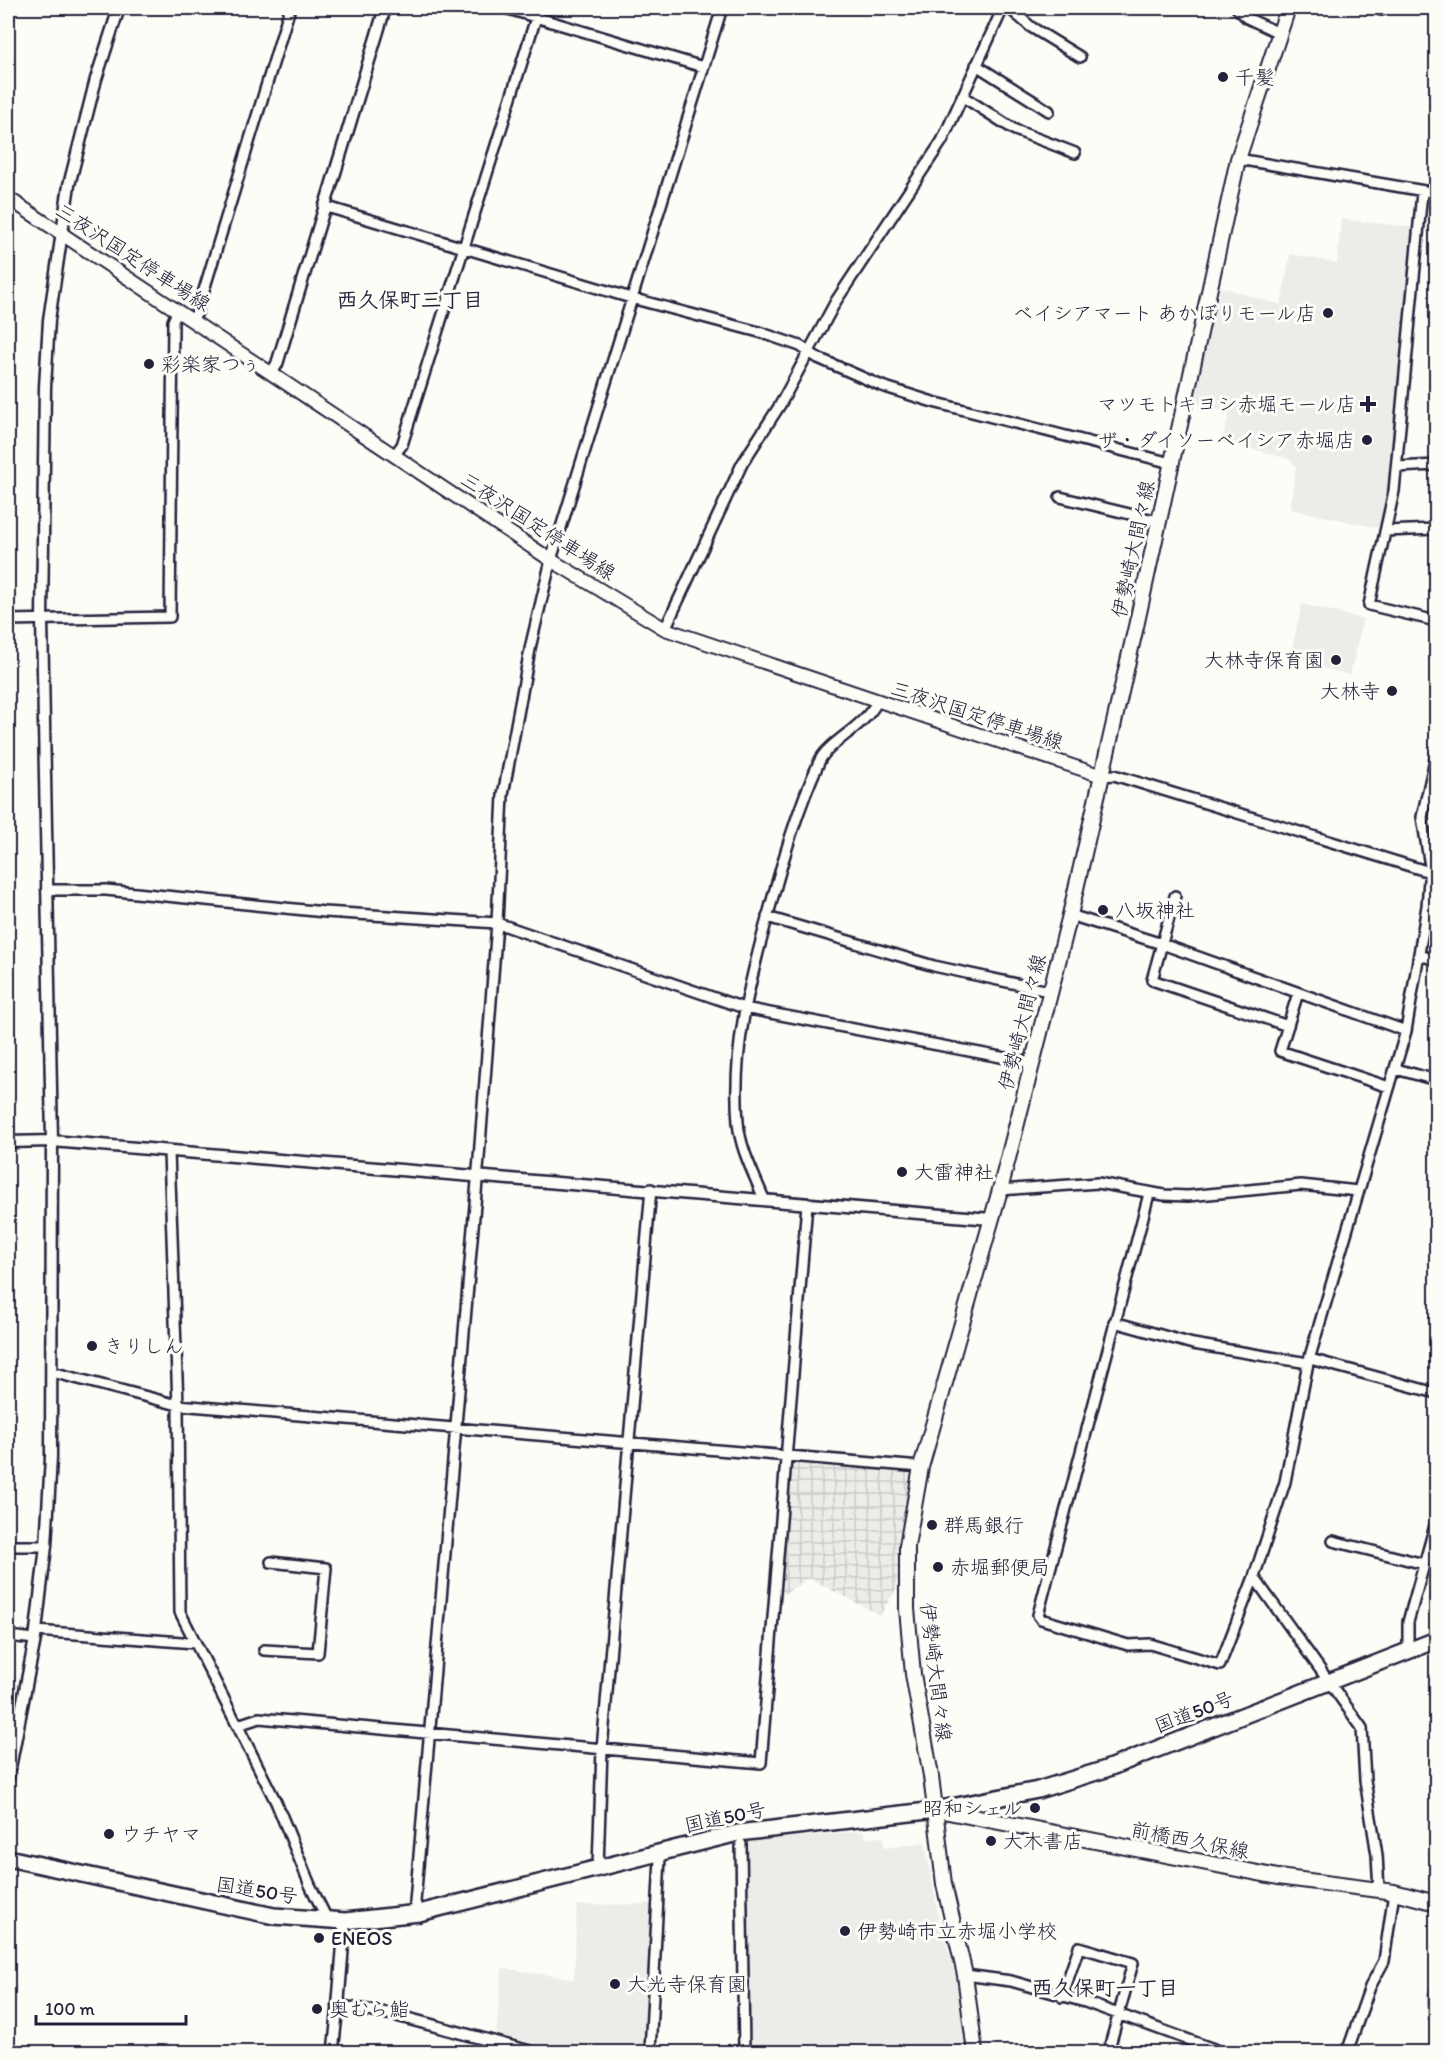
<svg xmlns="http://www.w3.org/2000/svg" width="1444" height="2060" viewBox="0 0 1444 2060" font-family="Itim,'Klee One',sans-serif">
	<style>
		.built { fill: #ecece9 }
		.industrial { fill: url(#industrial-grid) }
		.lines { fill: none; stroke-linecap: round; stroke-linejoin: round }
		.river { stroke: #b2b2b7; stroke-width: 18 }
		.minor-casing { stroke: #22223b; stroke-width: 14 }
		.tertiary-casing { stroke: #22223b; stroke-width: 15 }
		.secondary-casing { stroke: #22223b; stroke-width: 16 }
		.primary-casing { stroke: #22223b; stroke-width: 18 }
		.trunk-casing { stroke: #22223b; stroke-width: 20 }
		.minor { stroke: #fdfcf7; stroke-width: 9 }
		.tertiary { stroke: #fdfcf7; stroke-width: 10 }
		.secondary { stroke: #fdfcf7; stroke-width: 12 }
		.primary { stroke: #fdfcf7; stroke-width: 14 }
		.trunk { stroke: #fdfcf7; stroke-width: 15 }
		.poi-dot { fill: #22223b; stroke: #fdfcf7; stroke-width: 2 }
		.labels { text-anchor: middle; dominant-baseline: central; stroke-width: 6; stroke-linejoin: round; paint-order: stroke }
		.poi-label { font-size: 20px; fill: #22223b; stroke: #fdfcf7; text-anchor: start }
		.street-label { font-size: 20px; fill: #22223b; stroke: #fdfcf7 }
		.neighbourhood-label { font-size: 21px; font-weight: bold; fill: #22223b; stroke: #fdfcf7 }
	</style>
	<defs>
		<pattern id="industrial-grid" width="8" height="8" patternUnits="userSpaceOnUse" patternTransform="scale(1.5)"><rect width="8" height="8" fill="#ecece9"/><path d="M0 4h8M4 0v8" fill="none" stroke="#cacac9"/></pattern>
	</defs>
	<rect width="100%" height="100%" fill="#fdfcf7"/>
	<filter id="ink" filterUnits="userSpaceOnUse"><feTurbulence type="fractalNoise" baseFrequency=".0167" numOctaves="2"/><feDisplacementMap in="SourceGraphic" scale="12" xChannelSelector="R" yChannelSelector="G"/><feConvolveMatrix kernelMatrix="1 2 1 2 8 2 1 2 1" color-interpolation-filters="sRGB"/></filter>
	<g filter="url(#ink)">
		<path class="built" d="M1341,219L1417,228L1393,464L1379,528L1290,509L1296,466L1289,459L1222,441L1230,412L1192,402L1221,287L1281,305L1290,254L1337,263Z
			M1302,604L1363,619L1350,675L1305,663L1304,651L1292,648Z
			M864,1831L865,1838L883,1837L885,1848L925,1842L939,1920L960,1990L967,2052H749L745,1841Z
			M656,1904L646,2052H565L496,2034L502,1968L574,1979L577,1905Z"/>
		<path class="industrial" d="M792,1461L906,1470L912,1479L900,1547L897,1588L880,1615L809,1578L778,1598L788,1463Z"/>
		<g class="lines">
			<path class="river" d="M1436,1995V2016"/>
			<g class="minor-casing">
				<path id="minor" d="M505,8L703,67
					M1009,8L1031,27L1080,57
					M1237,8L1247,18L1279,33
					M1381,10L1382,8
					M976,65L1049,111
					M962,96L1015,130L1075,153
					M1238,159L1436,193
					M1422,192L1394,491L1369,605L1436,621
					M324,206L631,298L759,332L800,346L818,358L882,386L933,402L1171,463
					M192,319L197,313L290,8
					M395,454L402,445L539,8
					M1397,467L1436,465
					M1060,497L1158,521
					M1385,531L1436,529
					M8,620L170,617L173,321L178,310
					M665,629L742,464L780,405L836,301L942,141L1003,8
					M1102,776L1114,775L1436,874
					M47,890H106L325,912L497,923L744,1008L1032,1063
					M1175,896L1152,980L1288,1026
					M1070,915L1162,944L1406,1031
					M767,917L934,966L1049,991
					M1419,955L1436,960
					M1298,993L1280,1051L1389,1087
					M1396,1069L1436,1080
					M169,1152L178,1405L180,1612L276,1802L310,1885L328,1921
					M1000,1190L1098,1183L1164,1195L1188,1196L1301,1185L1358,1191
					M1149,1194L1038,1615L1041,1619L1128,1645L1150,1644L1220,1665L1254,1577L1285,1482L1308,1363L1406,1031L1427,906L1430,866L1422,817L1436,755
					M764,1199C754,1174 740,1149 738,1122C732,1050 749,984 768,915C782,863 797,809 820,760C829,742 863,728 877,702
					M1114,1322L1193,1344L1308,1363
					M1310,1359L1436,1393
					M52,1372L178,1405L921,1467
					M1333,1541L1424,1564
					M8,1546H46
					M1254,1577L1362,1728L1365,1780L1377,1855L1379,1890
					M36,1631L195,1643
					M8,1636L35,1639
					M264,1650L318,1653L326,1568L271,1562
					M1408,1651V1622L1436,1522
					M238,1725L259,1718L761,1763L807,1204
					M741,1844L744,2052
					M598,1867L602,1749L651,1189
					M419,1913L415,1902L479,1158L497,923L503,795L531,644L551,560L722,8
					M965,1975L1011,1981L1085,2002L1222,2052
					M1062,1997L1079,1947L1133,1963L1108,2052
					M333,2052L338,2006
					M650,2052L660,1858
					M1347,2052L1370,1987L1384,1961L1394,1892"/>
			</g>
			<g class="tertiary-casing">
				<path id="tertiary" d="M272,372L277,364L385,8
					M8,1142L52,1141L991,1219
					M8,1778L35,1639L46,1546L51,1457L52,1141L42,619L45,387L49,320L69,185L96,79L119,8
					M345,1921L338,2006L391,2014L532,2052"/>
			</g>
			<g class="secondary-casing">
				<path id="secondary" d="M8,198L551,560L665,629L1102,776"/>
			</g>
			<g class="primary-casing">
				<path id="primary" d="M938,1810L1278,1877L1394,1892L1436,1903
					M975,2052L965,1975L944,1884L931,1776L913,1674L907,1609V1546L921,1467L1000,1190L1070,915L1137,622L1238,159L1288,8"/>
			</g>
			<g class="trunk-casing">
				<path id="trunk" d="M8,1858L274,1916L345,1921L419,1913L738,1833L936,1810L1038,1790L1106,1769L1436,1640"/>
			</g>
			<use href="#minor" class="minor"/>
			<use href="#tertiary" class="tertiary"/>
			<use href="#secondary" class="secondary"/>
			<use href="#primary" class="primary"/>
			<use href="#trunk" class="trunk"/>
		</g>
	</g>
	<g class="poi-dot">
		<circle cx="1223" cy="77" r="6"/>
		<circle cx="1328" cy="313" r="6"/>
		<circle cx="149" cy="364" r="6"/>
		<path d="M1365 395h6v6h6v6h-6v6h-6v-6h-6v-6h6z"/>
		<circle cx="1367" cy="440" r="6"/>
		<circle cx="1336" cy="660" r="6"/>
		<circle cx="1392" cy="691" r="6"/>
		<circle cx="1103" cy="910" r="6"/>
		<circle cx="902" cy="1172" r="6"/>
		<circle cx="92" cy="1346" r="6"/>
		<circle cx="932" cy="1525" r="6"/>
		<circle cx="938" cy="1567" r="6"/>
		<circle cx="1035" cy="1808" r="6"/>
		<circle cx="109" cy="1834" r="6"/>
		<circle cx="991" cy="1841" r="6"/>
		<circle cx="845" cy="1931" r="6"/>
		<circle cx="319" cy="1938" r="6"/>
		<circle cx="615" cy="1984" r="6"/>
		<circle cx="317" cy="2009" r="6"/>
	</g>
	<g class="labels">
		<g class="poi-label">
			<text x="1235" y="77">千髪</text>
			<text x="1316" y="313" text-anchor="end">ベイシアマート あかぼりモール店</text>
			<text x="161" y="364">彩楽家つぅ</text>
			<text x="1356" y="404" text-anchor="end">マツモトキヨシ赤堀モール店</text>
			<text x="1355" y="440" text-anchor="end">ザ・ダイソーベイシア赤堀店</text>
			<text x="1324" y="660" text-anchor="end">大林寺保育園</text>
			<text x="1380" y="691" text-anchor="end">大林寺</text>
			<text x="1115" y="910">八坂神社</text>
			<text x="914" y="1172">大雷神社</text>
			<text x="104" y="1346">きりしん</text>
			<text x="944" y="1525">群馬銀行</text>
			<text x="950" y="1567">赤堀郵便局</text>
			<text x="1023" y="1808" text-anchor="end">昭和シェル</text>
			<text x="121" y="1834">ウチヤマ</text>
			<text x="1003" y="1841">大木書店</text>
			<text x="857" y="1931">伊勢崎市立赤堀小学校</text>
			<text x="331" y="1938">ENEOS</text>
			<text x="627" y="1984">大光寺保育園</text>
			<text x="329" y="2009">奥むら鮨</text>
		</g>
		<g class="street-label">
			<text transform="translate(133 257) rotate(33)">三夜沢国定停車場線</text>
			<text transform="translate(538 526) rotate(33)">三夜沢国定停車場線</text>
			<text transform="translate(1133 549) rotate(-78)">伊勢崎大間々線</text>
			<text transform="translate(977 715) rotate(18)">三夜沢国定停車場線</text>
			<text transform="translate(1022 1022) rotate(-76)">伊勢崎大間々線</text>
			<text transform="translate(936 1672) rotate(83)">伊勢崎大間々線</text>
			<text transform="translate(1194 1712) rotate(-21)">国道50号</text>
			<text transform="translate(725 1817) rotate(-12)">国道50号</text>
			<text transform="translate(1190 1840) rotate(11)">前橋西久保線</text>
			<text transform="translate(257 1890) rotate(9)">国道50号</text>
		</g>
		<g class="neighbourhood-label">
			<text x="410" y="299">西久保町三丁目</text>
			<text x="1105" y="1987">西久保町一丁目</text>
		</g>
	</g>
	<rect width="1444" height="2060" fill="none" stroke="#fdfcf7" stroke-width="30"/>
	<rect x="15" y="15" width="1414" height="2030" fill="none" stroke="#22223b" stroke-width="2" filter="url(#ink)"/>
	<path d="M36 2015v9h150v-9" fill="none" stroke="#22223b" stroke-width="3"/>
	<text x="45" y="2015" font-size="18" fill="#22223b" stroke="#fdfcf7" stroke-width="4.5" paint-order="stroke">100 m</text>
</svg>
